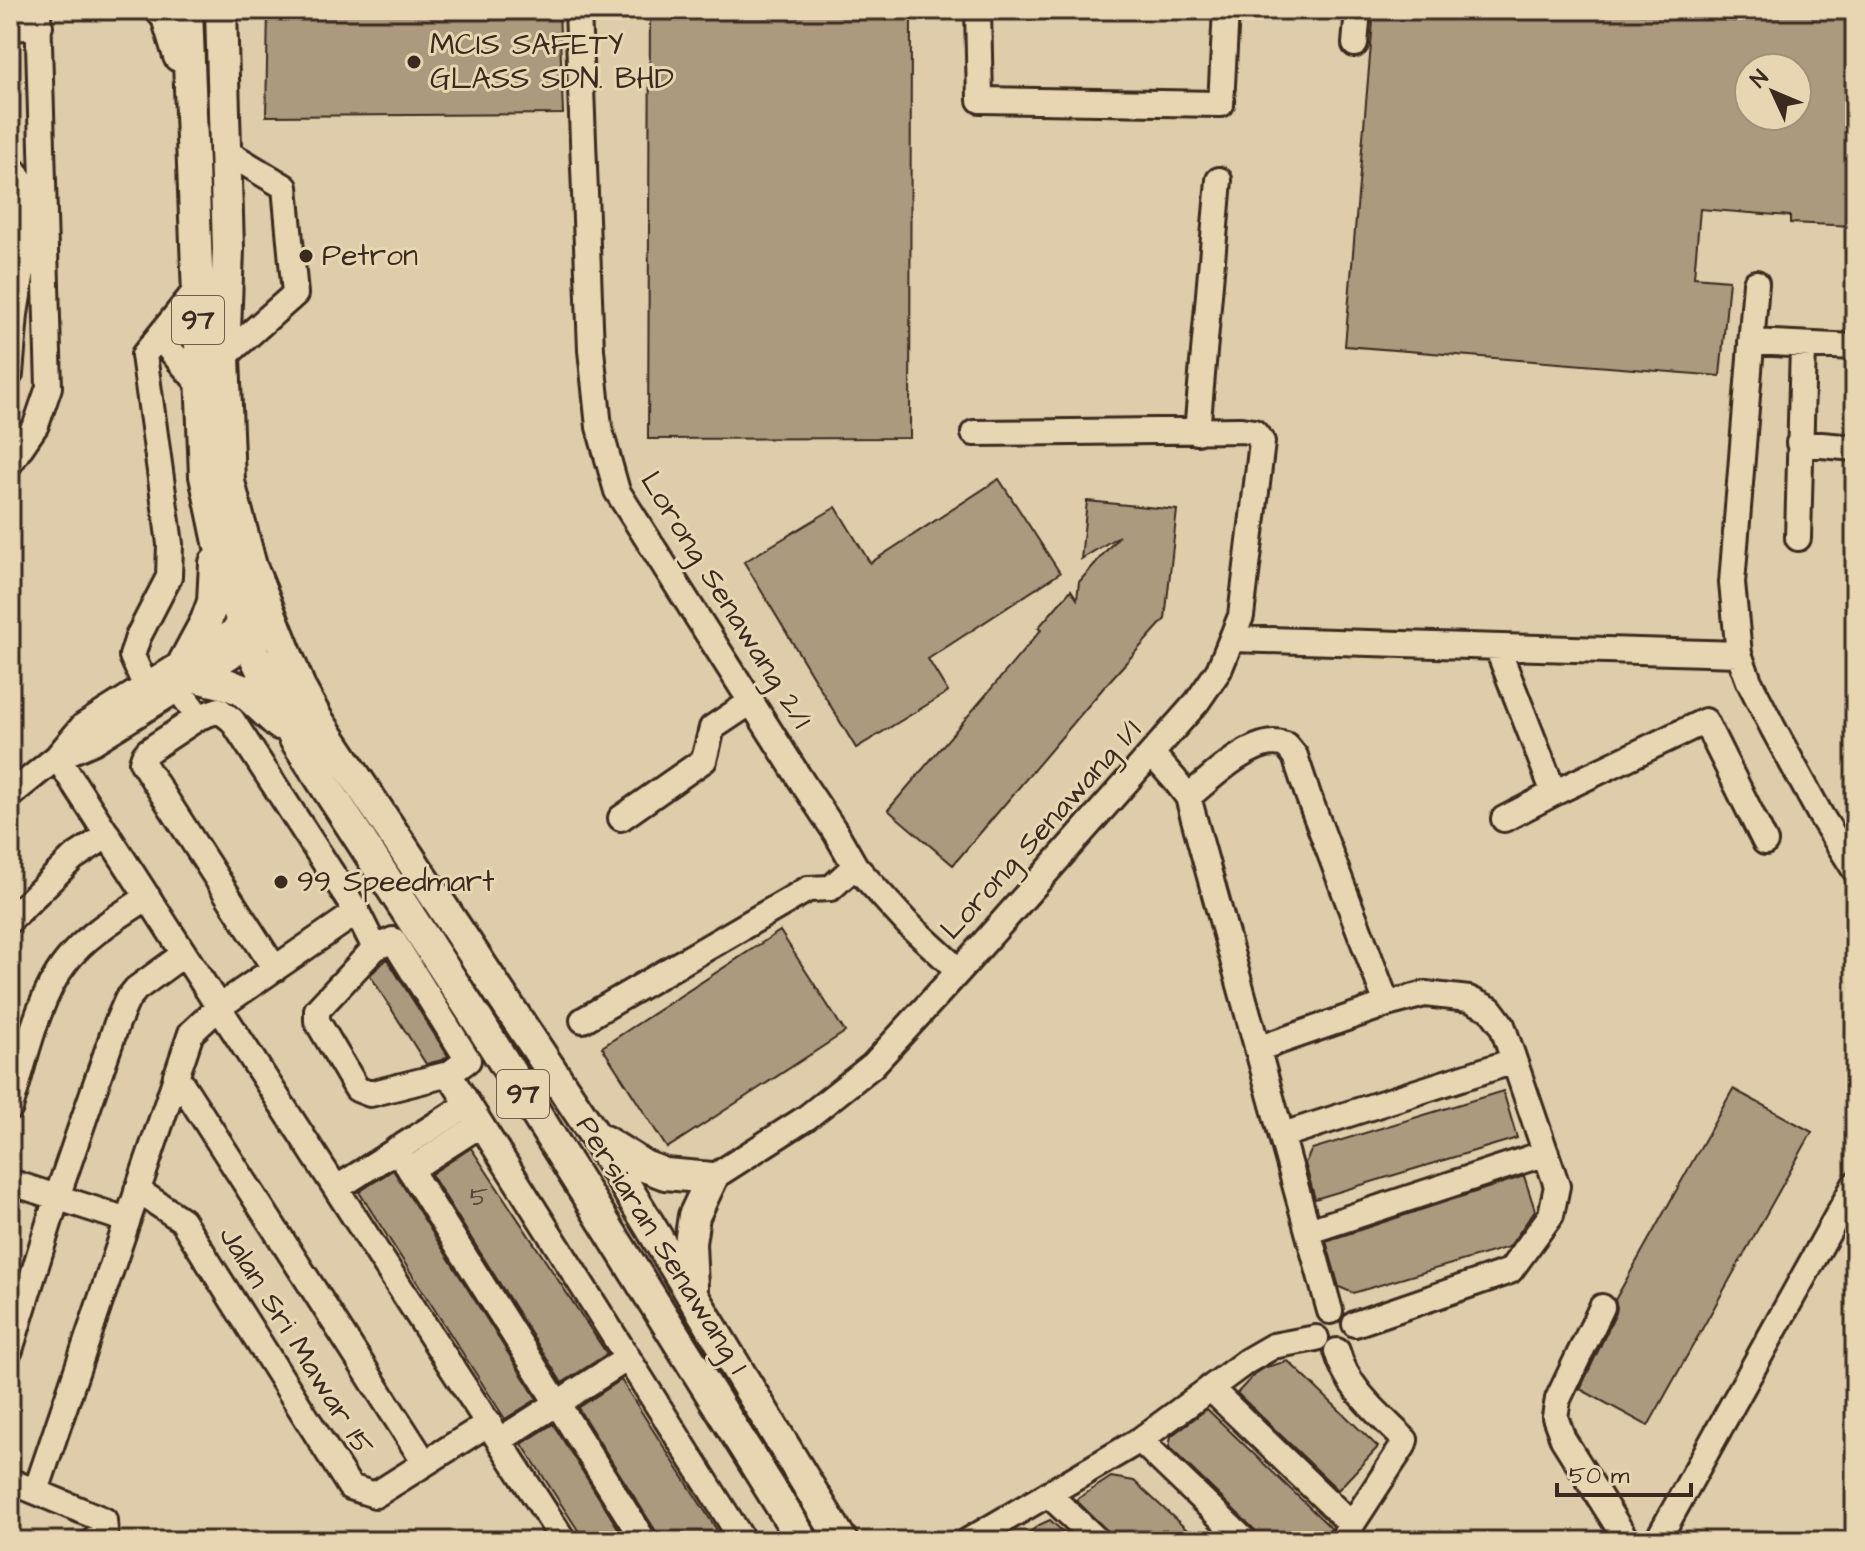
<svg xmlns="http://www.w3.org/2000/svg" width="1865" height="1551" viewBox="0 0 1865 1551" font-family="'Architects Daughter',sans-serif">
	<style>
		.building { fill: #ab9a7e; stroke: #3b2a1e; stroke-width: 2; fill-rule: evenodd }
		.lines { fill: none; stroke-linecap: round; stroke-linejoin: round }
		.minor-casing { stroke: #3b2a1e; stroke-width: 30 }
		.major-casing { stroke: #3b2a1e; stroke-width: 36 }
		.minor { stroke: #e8d6b3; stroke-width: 24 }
		.major { stroke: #e8d6b3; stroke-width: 30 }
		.poi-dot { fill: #3b2a1e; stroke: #e8d6b3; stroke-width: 3 }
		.labels { text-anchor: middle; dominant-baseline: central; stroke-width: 6; stroke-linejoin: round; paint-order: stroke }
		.number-label { font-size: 26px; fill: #574636 }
		.shield { fill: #e8d6b3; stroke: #6f5e4b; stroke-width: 2 }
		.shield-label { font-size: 28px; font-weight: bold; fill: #3b2a1e }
		.poi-label { font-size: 30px; fill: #3b2a1e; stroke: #e8d6b3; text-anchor: start }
		.street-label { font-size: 30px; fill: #3b2a1e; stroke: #e8d6b3 }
	</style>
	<rect width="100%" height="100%" fill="#deccaa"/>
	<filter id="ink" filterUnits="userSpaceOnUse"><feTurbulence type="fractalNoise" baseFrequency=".0125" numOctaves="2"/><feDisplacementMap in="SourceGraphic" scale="16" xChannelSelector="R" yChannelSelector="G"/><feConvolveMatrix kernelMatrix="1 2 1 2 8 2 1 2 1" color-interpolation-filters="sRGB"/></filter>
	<g filter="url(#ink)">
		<path class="building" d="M268,10H559L563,114L266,116Z
			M650,10H911L910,438L648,439Z
			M1374,10H1598L1735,21L1739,10H1855V226L1790,223V216L1700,209L1694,277L1729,280L1720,376L1345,346ZM1749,68H1798L1797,116H1749Z
			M999,479L1060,573L928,659L948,692L856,748L744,562L836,507L870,563Z
			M1087,501L1177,510L1165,619L1105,686L953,865L888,810L1041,630L1038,628L1071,590L1077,599L1079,582L1119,536L1081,559Z
			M780,931L845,1032L667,1148L602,1047Z
			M387,959L448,1056L442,1060L426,1064L370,975Z
			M1733,1089L1812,1132L1648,1426L1580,1389L1616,1313L1617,1307L1615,1300Z
			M1503,1091L1517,1138L1315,1199L1305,1163L1312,1149Z
			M471,1148L607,1354L562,1383L431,1174Z
			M393,1170L537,1399L505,1419L359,1192Z
			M1524,1176L1535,1210L1509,1247L1353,1293L1339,1287L1326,1241Z
			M1288,1361L1378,1447L1338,1490L1237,1393L1255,1374L1266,1367Z
			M621,1380L724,1541H659L657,1533L578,1408Z
			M1207,1409L1331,1528L1326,1541H1261L1255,1530L1169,1447L1171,1436Z
			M553,1424L626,1541H585L522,1444Z
			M1111,1477L1134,1481L1199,1541H1117L1076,1500Z
			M1050,1520L1073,1541H1018L1039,1525Z"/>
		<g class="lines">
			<g class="minor-casing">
				<path id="minor" d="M578,10L591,350L599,427L617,491L804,785L836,833L855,866L907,923L959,971
					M978,10L980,100L1221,104L1226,10
					M10,28L40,26
					M1355,44L1358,10
					M10,172H15L24,186L26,246L15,314L10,313
					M1756,283L1732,583L1739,654L1749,681L1773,728L1821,816L1855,870
					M159,337L201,386
					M1751,342L1855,347
					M224,357L295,294L285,187L225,151
					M10,374L15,314
					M1197,432L1219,180
					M1799,443L1855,448
					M10,463L36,425L49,387L38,10
					M1798,538L1803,345
					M1233,639L1739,654
					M1497,647L1554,793L1705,721L1765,842
					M146,687L132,656L138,637L169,577L170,544L144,355L197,289
					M178,689L199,717L219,710L232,720L357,912L375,948L393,940L468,1060L449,1074L743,1541
					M199,717L148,751L144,756L142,762L275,969
					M1152,754L1175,780L1188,797L1330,1311
					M63,755L93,742L275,628
					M57,757L564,1541
					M10,795L57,757L83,726L256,617
					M1188,797C1209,780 1245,744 1274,743C1278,743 1282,744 1286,745L1295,756L1308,795L1387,1004
					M621,818L704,760L712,728L751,702
					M1504,819L1554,793
					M10,920L73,858L108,835
					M375,948L317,1010V1021L357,1089L370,1094L449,1074
					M583,1020L808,889L831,888L855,866
					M1257,1049L1387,1004L1425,994L1469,999L1490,1009L1502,1025L1557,1186L1551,1215L1510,1271L1355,1324
					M176,1075L425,1463
					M10,1108C24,1063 37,999 65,963C86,935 119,916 148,897
					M1283,1135L1514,1061
					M397,1149L644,1541
					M410,1170L480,1125
					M712,1178L806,1118L873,1065L959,971L1197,702L1219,670L1241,616L1262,442L1254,432L1241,430L974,433
					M10,1182L127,1220
					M337,1188L467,1105
					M137,1190L182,1220L350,1487L375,1495L489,1423
					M1309,1231L1546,1153
					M1602,1307L1558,1399L1555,1417L1563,1439L1627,1541
					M10,1350L57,1197L117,1023L127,1000L136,989L184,954
					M1337,1351C1347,1389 1379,1414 1405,1440L1403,1446L1341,1541
					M1210,1388L1352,1525
					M500,1440L628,1358
					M1140,1440L1245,1541
					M10,1481L104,1520L105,1530L93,1541
					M36,1491L191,1033L219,1007L357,912
					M1048,1494L1098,1541
					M968,1541L1140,1440L1247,1361L1273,1346L1316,1338
					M1657,1541L1855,1184"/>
			</g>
			<g class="major-casing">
				<path id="major" d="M161,10L167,17L179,56
					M187,10L205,476L224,566L249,644L295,739L482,1027L803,1541
					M221,10L228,249L224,357L229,482L251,566L301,690L317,719L595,1136L842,1541
					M184,662L206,621L213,602L215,563
					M196,677L227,684L242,690L279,724
					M604,1141L644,1166L665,1174L712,1178L694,1216L690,1243L692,1288"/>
			</g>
			<use href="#minor" class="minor"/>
			<use href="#major" class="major"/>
		</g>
	</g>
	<g class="poi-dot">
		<circle cx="414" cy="62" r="8"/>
		<circle cx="306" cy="256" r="8"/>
		<circle cx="281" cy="882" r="8"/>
	</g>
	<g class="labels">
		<g class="number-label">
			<text x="479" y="1197">5</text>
		</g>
		<g class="shield">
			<rect x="172" y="296" width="52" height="48" rx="6"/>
			<rect x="497" y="1070" width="52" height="48" rx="6"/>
		</g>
		<g class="shield-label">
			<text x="198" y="320">97</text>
			<text x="523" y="1094">97</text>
		</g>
		<g class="poi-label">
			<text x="430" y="45">MCIS SAFETY<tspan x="430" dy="34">GLASS SDN. BHD</tspan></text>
			<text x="322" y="256">Petron</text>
			<text x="297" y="882">99 Speedmart</text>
		</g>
		<g class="street-label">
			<text transform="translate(726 600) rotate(58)">Lorong Senawang 2/1</text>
			<text transform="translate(1041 830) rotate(-48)">Lorong Senawang 1/1</text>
			<text transform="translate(662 1245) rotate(58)">Persiaran Senawang 1</text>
			<text transform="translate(296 1341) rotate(58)">Jalan Sri Mawar 15</text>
		</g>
	</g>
	<rect width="1865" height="1551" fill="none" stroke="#e8d6b3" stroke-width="40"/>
	<rect x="20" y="20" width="1825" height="1511" fill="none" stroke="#3b2a1e" stroke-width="3" filter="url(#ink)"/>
	<g transform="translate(1773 92) rotate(314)"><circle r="38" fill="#e8d6b3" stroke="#a39177" stroke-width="2"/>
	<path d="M0-6L14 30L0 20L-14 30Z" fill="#3b2a1e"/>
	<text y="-12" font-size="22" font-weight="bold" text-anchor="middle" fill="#3b2a1e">N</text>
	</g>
	<path d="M1557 1483v12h134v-12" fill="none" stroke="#3b2a1e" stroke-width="4"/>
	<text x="1569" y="1483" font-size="24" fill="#3b2a1e" stroke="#e8d6b3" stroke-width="6" paint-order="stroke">50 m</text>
</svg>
